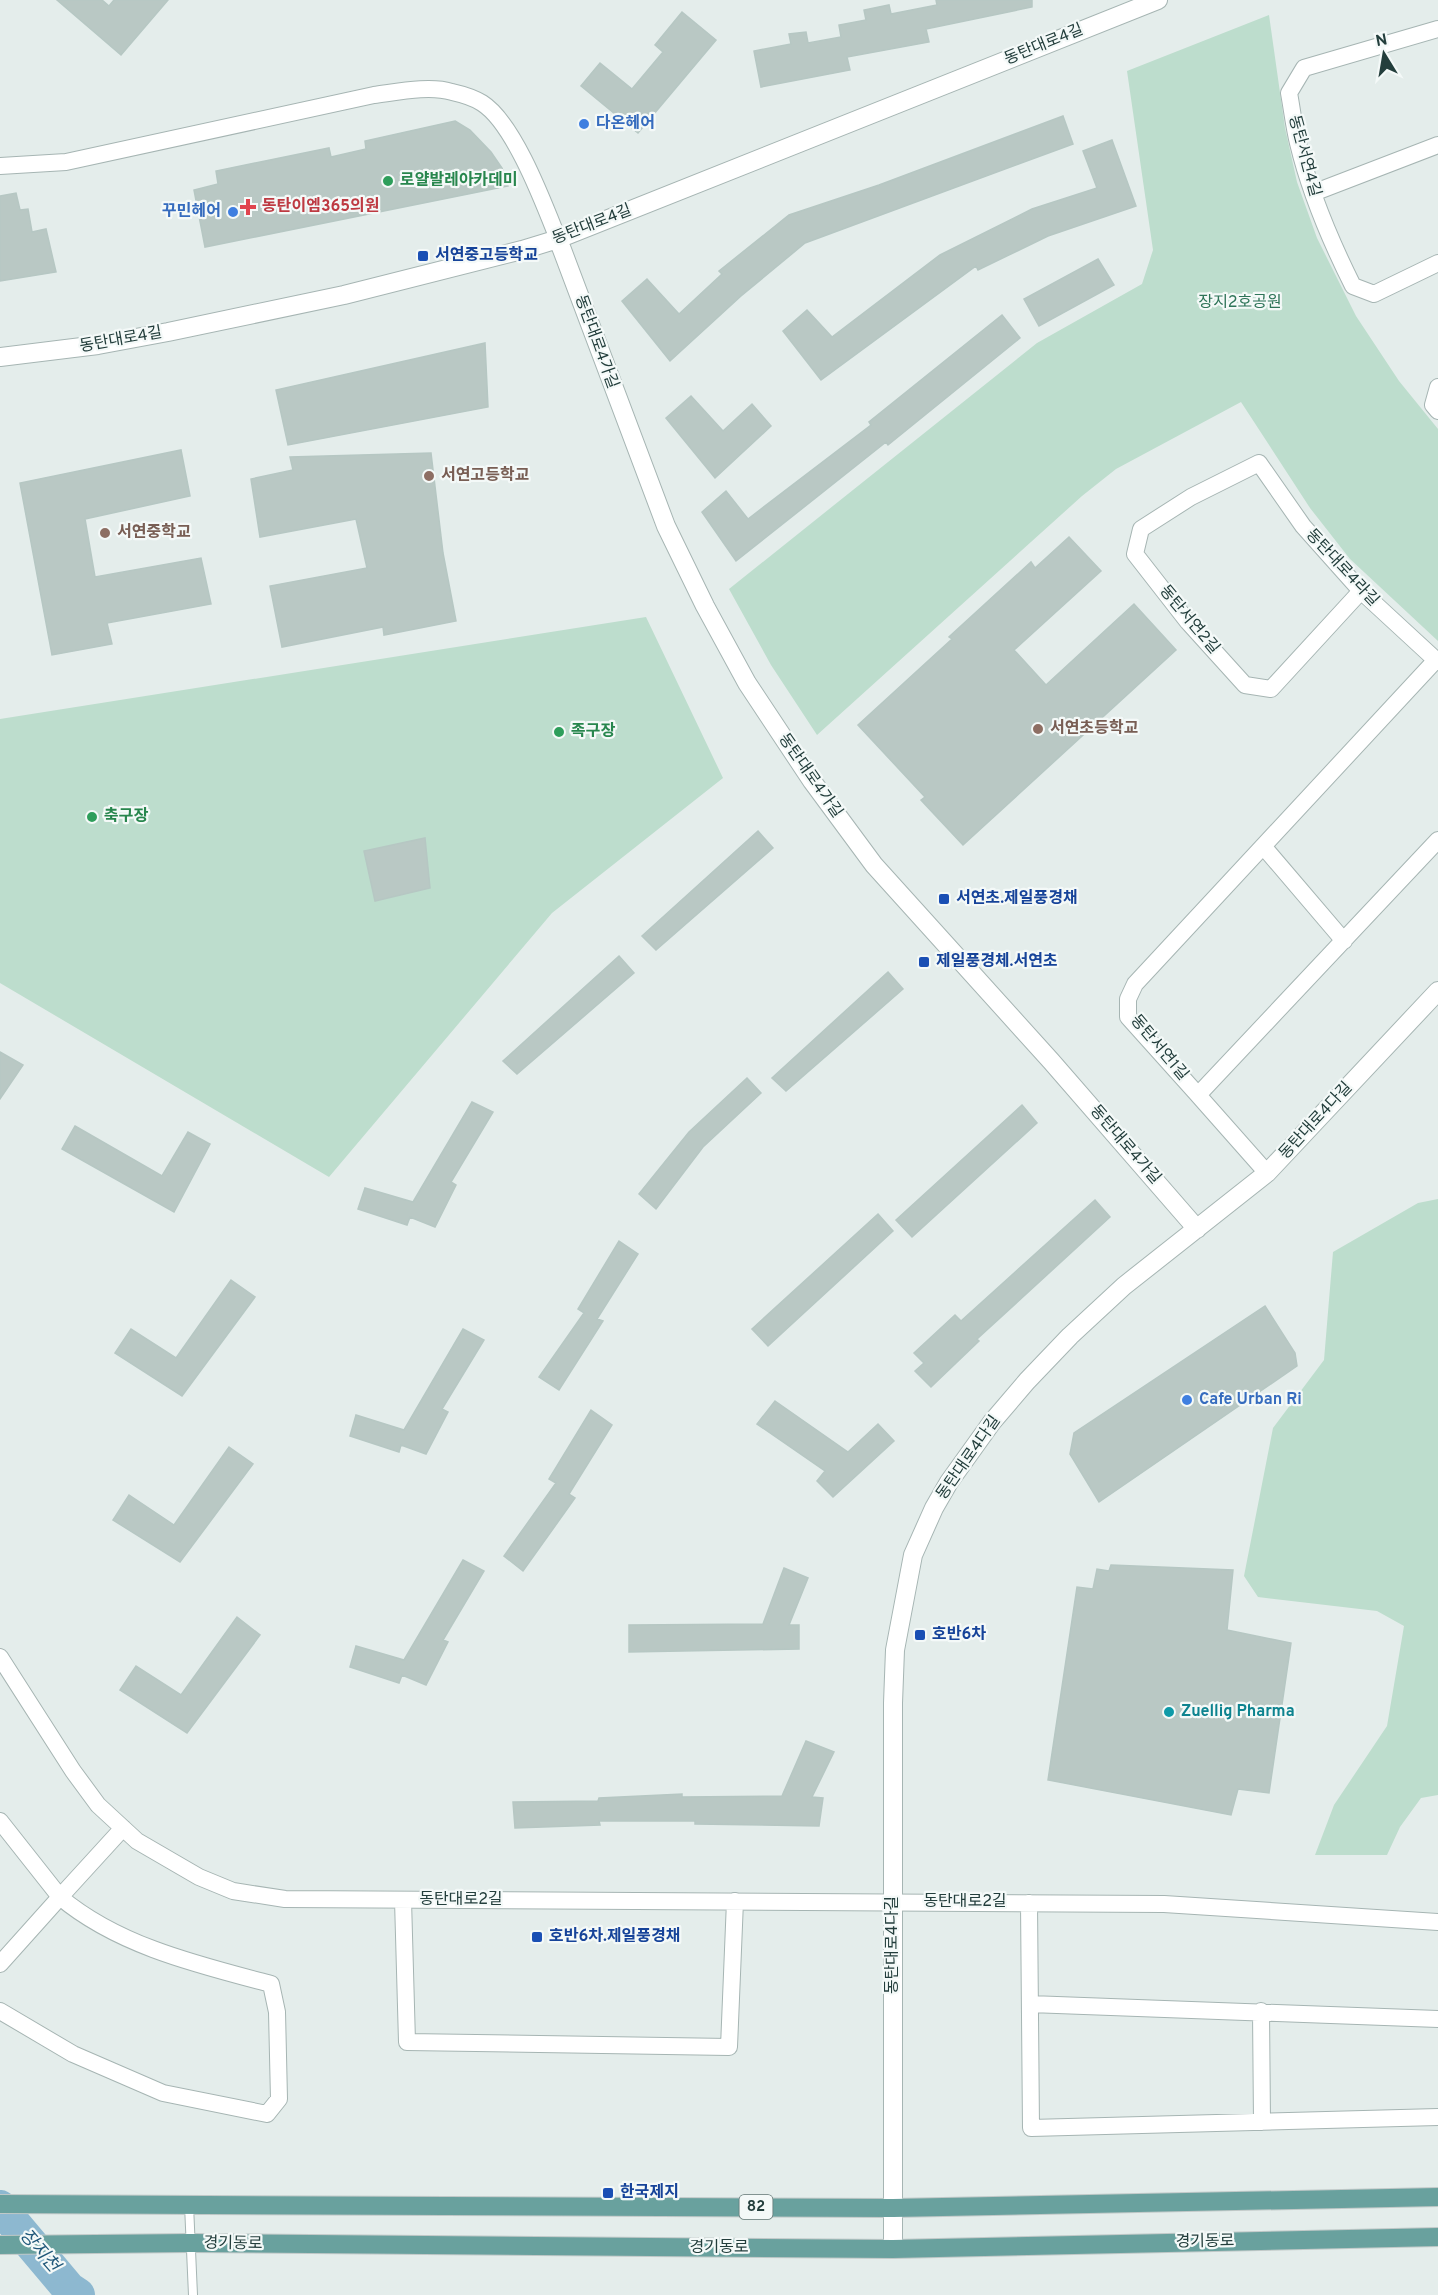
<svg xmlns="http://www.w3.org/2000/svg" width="1438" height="2295" viewBox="0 0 1438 2295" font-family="Overpass,'Noto Sans KR',sans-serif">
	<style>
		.green { fill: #bdddcd }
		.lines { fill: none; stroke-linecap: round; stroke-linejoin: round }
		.river { stroke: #8db8d0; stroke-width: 34 }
		.building { fill: #b9c8c4; stroke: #b6c7c3; stroke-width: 1.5 }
		.service-casing { stroke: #a6b5b3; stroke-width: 10 }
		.minor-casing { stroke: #a6b5b3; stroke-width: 18 }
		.tertiary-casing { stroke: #a6b5b3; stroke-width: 20 }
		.primary-casing { stroke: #c1c9c8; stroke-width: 20 }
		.service { stroke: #fff; stroke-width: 8 }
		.minor { stroke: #fff; stroke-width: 16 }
		.tertiary { stroke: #fff; stroke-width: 18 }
		.primary { stroke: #69a19e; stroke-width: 18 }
		.shop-dot { fill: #3f7fe0; stroke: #f4f9f8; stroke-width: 2 }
		.leisure-dot { fill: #2e9e5b; stroke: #f4f9f8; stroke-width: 2 }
		.health-dot { fill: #e0444e; stroke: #f4f9f8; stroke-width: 2 }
		.transit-dot { fill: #1a4fb4; stroke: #f4f9f8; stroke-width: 2 }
		.education-dot { fill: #8d6e63; stroke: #f4f9f8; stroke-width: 2 }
		.culture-dot { fill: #0f9aa8; stroke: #f4f9f8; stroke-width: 2 }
		.labels { text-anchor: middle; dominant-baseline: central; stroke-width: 4.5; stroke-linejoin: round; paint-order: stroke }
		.shield { fill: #f4f9f8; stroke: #627674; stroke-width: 1.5 }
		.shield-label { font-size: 15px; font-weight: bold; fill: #233e3c }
		.street-label { font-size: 16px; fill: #233e3c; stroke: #f4f9f8 }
		.shop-label { font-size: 16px; font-weight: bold; fill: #366cbe; stroke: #f4f9f8; text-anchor: start }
		.leisure-label { font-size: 16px; font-weight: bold; fill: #27864d; stroke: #f4f9f8; text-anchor: start }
		.health-label { font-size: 16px; font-weight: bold; fill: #be3a42; stroke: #f4f9f8; text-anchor: start }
		.transit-label { font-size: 16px; font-weight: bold; fill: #164399; stroke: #f4f9f8; text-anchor: start }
		.park-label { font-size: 16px; fill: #2e7458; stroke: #f4f9f8 }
		.education-label { font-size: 16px; font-weight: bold; fill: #785e54; stroke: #f4f9f8; text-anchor: start }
		.culture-label { font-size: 16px; font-weight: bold; fill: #0d838f; stroke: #f4f9f8; text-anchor: start }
		.water-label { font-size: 18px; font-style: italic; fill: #1f5779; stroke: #f4f9f8 }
	</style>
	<rect width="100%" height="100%" fill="#e4edeb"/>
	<path class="green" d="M1269,15L1285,128L1297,182L1317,238L1356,316L1399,381L1438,429V641L1350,559L1310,508L1241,402L1116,469L1082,496L817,735L771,665L729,589L1037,343L1142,284L1153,250L1127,71Z
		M646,617L723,778L552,913L329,1177L0,983V719Z
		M1438,1199V1795L1421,1798L1400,1827L1387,1855H1315L1334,1805L1387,1726L1404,1626L1377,1611L1258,1597L1244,1576L1273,1428L1324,1360L1333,1252L1418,1203Z"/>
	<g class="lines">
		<path class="river" d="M0,2207L69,2289L78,2295"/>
	</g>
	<path class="building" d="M57,0H102L109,6L114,0H168L121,55Z
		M936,0H1032V7L926,29L929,42L847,57L850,70L761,87L754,51L791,44L789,34L806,32L808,43L841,37L839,25L866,20L864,10L889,5L891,14L937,5Z
		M682,12L716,40L638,133L581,86L600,63L632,89L663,52L655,45Z
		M1063,116L1073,144L805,243L741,296L670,361L622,301L647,279L679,314L722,274L719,271L789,215L879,185Z
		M455,121L470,130L491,152L502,168L508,186L205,247L194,190L218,184L216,171L329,148L331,157L366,149L365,141Z
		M1112,140L1136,206L1048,236L978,270L976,266L821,380L783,331L807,310L832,337L940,255L1032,209L1097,188L1083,151Z
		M16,193L20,210L28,209L32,232L46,229L56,272L0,281V196Z
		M1098,259L1114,285L1039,326L1024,299Z
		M1002,315L1020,338L888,445L886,442L736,561L702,512L726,491L748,519L871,425L869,422Z
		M485,343L488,407L288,445L276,390Z
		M691,396L723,431L752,404L771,426L715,478L666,418Z
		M181,450L190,496L85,519L95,577L201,558L211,604L107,623L112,644L52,655L20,483Z
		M431,453L443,553L456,621L384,635L383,627L282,647L270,586L367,568L356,519L260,537L251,479L293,470L290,457Z
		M1069,537L1101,571L1014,650L1046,685L1134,604L1176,650L963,845L921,800L925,797L858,725L952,639L949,637L1031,562L1035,568Z
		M758,831L773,848L656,950L642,936Z
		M425,838L430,888L375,901L364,851Z
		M619,956L634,973L517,1074L503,1061Z
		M888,972L903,989L786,1091L772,1078Z
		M0,1052L23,1065L0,1099Z
		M747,1078L761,1093L703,1147L656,1209L639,1194L689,1132Z
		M472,1102L493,1112L451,1182L456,1185L435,1227L410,1217L407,1225L358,1209L365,1188L413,1202Z
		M1022,1105L1037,1123L912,1237L896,1220Z
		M75,1126L162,1176L188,1132L210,1144L174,1212L62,1149Z
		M1095,1200L1110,1217L977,1339L979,1341L931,1387L915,1371L924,1363L914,1353L955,1315L961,1321Z
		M878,1214L893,1231L768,1346L752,1329Z
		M619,1241L638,1254L597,1319L603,1321L559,1390L539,1377L584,1313L578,1309Z
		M231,1280L255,1297L182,1396L115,1353L131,1329L176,1358Z
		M1265,1306L1295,1353L1297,1366L1099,1502L1070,1454L1074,1433Z
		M463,1329L484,1340L442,1409L448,1412L426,1454L401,1445L399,1452L350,1436L356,1415L404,1430Z
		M775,1401L848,1452L878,1424L894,1441L833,1497L817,1481L825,1471L757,1424Z
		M591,1410L612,1425L569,1494L575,1498L523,1571L504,1556L556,1483L549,1479Z
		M229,1447L253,1464L180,1562L113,1520L129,1495L174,1525Z
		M463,1560L484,1571L443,1640L448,1642L426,1685L402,1675L399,1683L350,1667L356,1646L404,1660Z
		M1111,1565L1233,1570L1227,1630L1291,1643L1269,1793L1238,1789L1231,1815L1048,1780L1077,1587L1093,1589L1097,1569L1109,1571Z
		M784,1568L808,1578L789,1625H799V1649L629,1652V1625L763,1624Z
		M237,1617L260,1635L187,1733L120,1690L136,1666L181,1695Z
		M806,1741L834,1752L812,1797L823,1798L819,1826L695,1824V1821H599L600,1825L515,1828L513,1802L598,1801L599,1798L682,1794V1797L782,1796Z"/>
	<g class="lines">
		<g class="service-casing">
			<path id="service" d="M189,2205L193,2295"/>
		</g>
		<g class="minor-casing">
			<path id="minor" d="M1438,29L1304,68L1289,93C1292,109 1294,127 1298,143C1310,193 1330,240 1353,286L1374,294L1438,263
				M0,166L66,162L374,95C397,92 430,85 452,92C461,94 474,98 482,103C514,123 544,204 558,239
				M1313,193L1438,145
				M1438,387L1433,405L1438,411
				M1361,591L1271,689L1245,685L1188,622L1135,554L1141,529L1191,497L1259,463L1303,526L1361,591L1438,662
				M1436,660L1135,984L1128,999V1017L1198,1095L1438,840
				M1263,846L1344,941
				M1198,1095L1267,1173
				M0,1657L73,1771L98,1805L137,1841L199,1877L233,1891L285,1899L1164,1904L1438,1922
				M0,1821L60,1897L0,1964
				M403,1900L407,2042L729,2047L735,1901
				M1029,1903L1031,2128L1438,2117
				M1030,2004L1438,2019
				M0,2011L73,2054L163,2093L267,2114L279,2099L277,2012L271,1984C199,1965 118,1946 60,1897L123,1828
				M1261,2011L1262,2122"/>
		</g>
		<g class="tertiary-casing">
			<path id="tertiary" d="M558,239L666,526L705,606L747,683L812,781L874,865L1051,1061L1197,1229
				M0,357L98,345L168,332L344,295L522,250L558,239L1158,0
				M893,2249V1703L895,1650L913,1555L934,1508L949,1482L992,1422L1027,1381L1070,1336L1124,1286L1267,1173L1438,991"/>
		</g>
		<g class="primary-casing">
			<path id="primary" d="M0,2204L893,2208L1438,2197
				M0,2245L190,2243L893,2249L1438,2237"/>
		</g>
		<use href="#service" class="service"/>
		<use href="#minor" class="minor"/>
		<use href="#tertiary" class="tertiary"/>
		<use href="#primary" class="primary"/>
	</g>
	<g class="shop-dot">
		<circle cx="584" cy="124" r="6"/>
		<circle cx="233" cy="212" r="6"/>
		<circle cx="1187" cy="1400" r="6"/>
	</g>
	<g class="leisure-dot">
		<circle cx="388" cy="181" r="6"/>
		<circle cx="559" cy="732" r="6"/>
		<circle cx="92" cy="817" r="6"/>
	</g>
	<path class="health-dot" d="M245 198h6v6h6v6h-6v6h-6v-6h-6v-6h6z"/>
	<g class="transit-dot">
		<rect x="417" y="250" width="12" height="12" rx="3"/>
		<rect x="938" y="893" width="12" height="12" rx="3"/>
		<rect x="918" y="956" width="12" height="12" rx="3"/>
		<rect x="914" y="1629" width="12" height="12" rx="3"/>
		<rect x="531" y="1931" width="12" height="12" rx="3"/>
		<rect x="602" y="2187" width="12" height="12" rx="3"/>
	</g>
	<g class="education-dot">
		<circle cx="429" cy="476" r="6"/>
		<circle cx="105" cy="533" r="6"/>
		<circle cx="1038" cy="729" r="6"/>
	</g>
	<circle class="culture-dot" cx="1169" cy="1712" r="6"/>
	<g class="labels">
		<rect class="shield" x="739.5" y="2195" width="33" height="24" rx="4.5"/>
		<g class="shield-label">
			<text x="756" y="2207">82</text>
		</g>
		<g class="street-label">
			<text transform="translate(1044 45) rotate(-22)">동탄대로4길</text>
			<text transform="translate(1304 156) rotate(75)">동탄서연4길</text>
			<text transform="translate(592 225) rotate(-21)">동탄대로4길</text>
			<text transform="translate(121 340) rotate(-10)">동탄대로4길</text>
			<text transform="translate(596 342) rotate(70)">동탄대로4가길</text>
			<text transform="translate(1342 568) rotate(47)">동탄대로4라길</text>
			<text transform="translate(1189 620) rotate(50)">동탄서연2길</text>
			<text transform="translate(810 776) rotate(55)">동탄대로4가길</text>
			<text transform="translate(1159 1048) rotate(50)">동탄서연1길</text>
			<text transform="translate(1316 1121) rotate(-47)">동탄대로4다길</text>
			<text transform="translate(1125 1145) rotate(49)">동탄대로4가길</text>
			<text transform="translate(969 1458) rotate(-55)">동탄대로4다길</text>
			<text x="461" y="1900">동탄대로2길</text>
			<text x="965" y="1902">동탄대로2길</text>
			<text transform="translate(893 1945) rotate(-90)">동탄대로4다길</text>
			<text transform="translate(1205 2242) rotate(-1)">경기동로</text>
			<text transform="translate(233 2244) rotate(1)">경기동로</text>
			<text x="719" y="2248">경기동로</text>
		</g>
		<g class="shop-label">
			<text x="596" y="124">다온헤어</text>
			<text x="221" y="212" text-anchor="end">꾸민헤어</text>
			<text x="1199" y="1400">Cafe Urban Ri</text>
		</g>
		<g class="leisure-label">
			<text x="400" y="181">로얄발레아카데미</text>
			<text x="571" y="732">족구장</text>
			<text x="104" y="817">축구장</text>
		</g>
		<g class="health-label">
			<text x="262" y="207">동탄이엠365의원</text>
		</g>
		<g class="transit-label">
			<text x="435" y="256">서연중고등학교</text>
			<text x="956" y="899">서연초.제일풍경채</text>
			<text x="936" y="962">제일풍경체.서연초</text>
			<text x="932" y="1635">호반6차</text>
			<text x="549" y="1937">호반6차.제일풍경채</text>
			<text x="620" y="2193">한국제지</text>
		</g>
		<g class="park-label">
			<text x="1240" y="303">장지2호공원</text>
		</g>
		<g class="education-label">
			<text x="441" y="476">서연고등학교</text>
			<text x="117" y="533">서연중학교</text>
			<text x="1050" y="729">서연초등학교</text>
		</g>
		<g class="culture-label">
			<text x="1181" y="1712">Zuellig Pharma</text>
		</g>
		<g class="water-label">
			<text transform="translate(39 2251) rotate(49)">장지천</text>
		</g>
	</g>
	<g transform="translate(1384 54) rotate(349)" stroke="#f4f9f8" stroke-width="4.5" paint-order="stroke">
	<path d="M0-4.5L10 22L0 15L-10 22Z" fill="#233e3c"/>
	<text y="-9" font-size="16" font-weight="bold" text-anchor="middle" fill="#233e3c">N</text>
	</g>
</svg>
